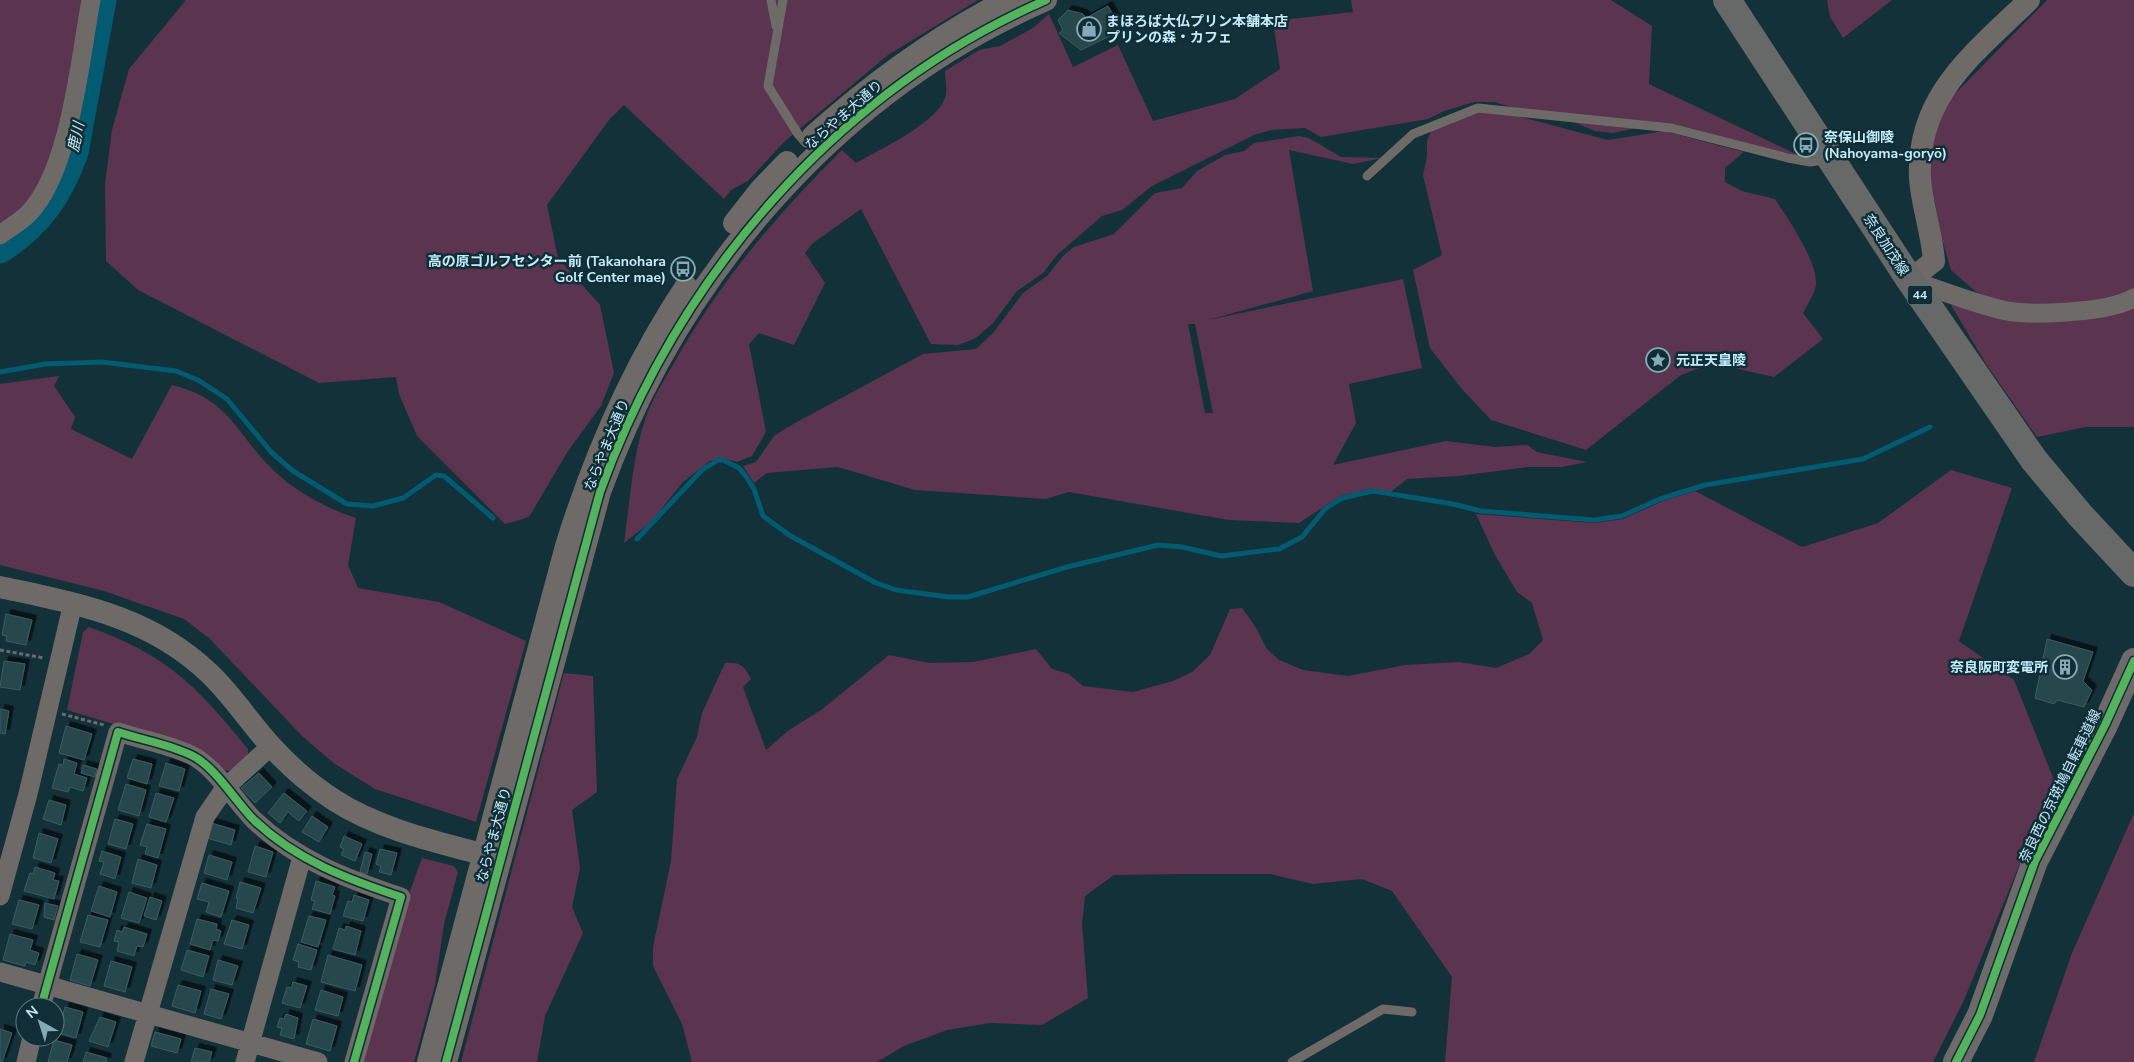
<svg xmlns="http://www.w3.org/2000/svg" width="2134" height="1062" viewBox="0 0 2134 1062" font-family="'Nunito Sans','Noto Sans JP',sans-serif">
	<style>
		.green { fill: #5b3450; fill-rule: evenodd }
		.lines { fill: none; stroke-linecap: round; stroke-linejoin: round }
		.stream { stroke: #035b71; stroke-width: 5 }
		.river { stroke: #035b71; stroke-width: 29 }
		.building { fill: #28464b; stroke: #3a5c62; filter: url(#shadow) }
		.path { stroke: #676c6d; stroke-width: 3; stroke-dasharray: 4 2.5; stroke-linecap: butt }
		.service { stroke: #6e6a67; stroke-width: 9 }
		.minor { stroke: #6e6a67; stroke-width: 19 }
		.tertiary { stroke: #6e6a67; stroke-width: 22 }
		.secondary { stroke: #6c6b69; stroke-width: 26 }
		.primary { stroke: #676868; stroke-width: 28 }
		.cycleway-casing { stroke: #112e37; stroke-width: 11 }
		.cycleway { stroke: #56b35d; stroke-width: 8 }
		.labels { text-anchor: middle; dominant-baseline: central; stroke-width: 5; stroke-linejoin: round; paint-order: stroke }
		.shield { fill: #112e37; stroke: #8db3c0; stroke-width: 1 }
		.shield-label { font-size: 12px; font-weight: bold; fill: #c2ecfb }
		.poi-label { font-size: 14px; font-weight: bold; fill: #c2ecfb; stroke: #112e37; text-anchor: start }
		.street-label { font-size: 14px; fill: #c2ecfb; stroke: #112e37 }
		.water-label { font-size: 15px; font-style: italic; fill: #c9e5f0; stroke: #112e37 }
	</style>
	<defs>
		<filter id="shadow"><feDropShadow dx="4.5" dy="-4.5" stdDeviation="0" flood-color="#0009"/></filter>
	</defs>
	<rect width="100%" height="100%" fill="#133139"/>
	<path class="green" d="M0,0H84L49,177L18,217L0,228Z
		M186,0H978L888,55L784,142L748,181L731,190L724,199L624,105L609,120L547,205L558,258L600,305L614,373L601,406L568,451L529,517L505,524L417,436L399,394L396,377L319,383L138,290L106,261L105,184L112,130L129,69Z
		M1351,0H1611L1652,26L1649,84L1800,156L1656,124L1613,133L1595,131L1564,118L1546,117L1494,102H1474L1444,111L1428,119L1321,137L1305,128L1271,130L1254,135L1152,186L1122,210L1102,216L1057,255L1043,273L1017,291L993,323L976,338L958,345L931,344L861,209L813,243L805,253L825,283L794,345L759,333L749,344L766,432L752,456L737,462L723,458L710,461L683,482L651,522L624,543C630,502 632,459 645,420C652,398 667,376 678,356C723,278 778,213 842,150L856,163C879,150 942,121 946,94C947,87 945,78 945,71L979,50L1000,46L1033,28L1049,14L1073,67L1118,45L1153,121L1235,99L1280,69L1273,21L1353,12Z
		M1827,0H1892L1843,38L1830,17Z
		M2047,0H2134V293L2089,306L2000,304L1975,291L1951,270L1942,239L1929,172V151L1945,104Z
		M1479,110L1506,113L1608,140L1664,131L1744,152L1725,168V182L1742,191L1775,199C1788,219 1817,260 1816,284C1816,292 1807,305 1803,313L1823,339L1774,377L1712,363L1681,375L1586,450L1491,420L1461,388L1430,348L1413,270L1442,255L1423,175L1427,157V141L1432,129Z
		M1299,136L1309,138L1341,157L1382,158L1353,164L1289,150L1313,291L1208,320L1403,279L1422,368L1349,384L1356,423L1333,465L1446,441L1495,447L1527,445L1537,452L1587,462L1562,467H1528L1459,476L1407,479L1391,492L1373,489L1342,495L1299,523L1229,520L1069,492L1046,499L915,490L838,467L767,473L754,483L743,466L756,462L774,436L795,423L923,354L976,349L993,333L1023,293L1047,276L1063,256L1074,247L1114,234L1155,193L1182,188L1197,171L1225,155L1244,151L1254,143ZM1188,324H1195L1213,413H1205Z
		M1963,304H2134V427H2086L2037,437L1986,364L1951,305Z
		M59,376L54,386L75,417L71,429L132,459L172,385C230,399 236,434 274,471C296,492 328,509 356,518L348,565L358,588L439,602L526,641L476,822L375,789L335,764L303,737L210,639L184,619L104,591L0,565V384Z
		M1951,470L2012,488L1959,641L2014,680L2054,780L1964,1000L1933,1062H1445L1452,977L1392,891L1362,879L1313,884L1270,874H1183L1114,875L1085,896L1082,924L1088,998L1042,1025L990,1023L947,1030L904,1046L877,1062H692L682,1024L653,966V947L671,861L677,779L697,737L702,713L725,663C740,662 745,666 751,679L743,687L766,750L789,730L821,710L889,655L929,663L973,662L1036,649L1052,669L1069,674L1083,686L1133,692L1173,681L1192,672L1210,655L1230,609L1242,608L1255,626L1267,649L1279,660L1303,670L1348,676L1405,665L1459,662L1496,668L1529,654L1543,640L1532,603L1517,592L1495,555L1476,514L1594,523L1623,519L1663,501L1695,491L1802,547L1878,523Z
		M89,627C167,655 197,686 248,749V757L232,771L220,770L193,748L67,710L83,632Z
		M564,673L593,676L597,792L572,810L580,868L572,907L583,933L545,1016L537,1062H461Z
		M2134,813V1062H2034L2072,953Z
		M422,858L454,866L458,872L444,924L435,985L414,1062H363L410,891Z"/>
	<g class="lines">
		<path class="stream" d="M0,372L45,364L102,362L176,371L198,380L227,399L272,453L293,471L347,504L373,506L403,498L436,475L444,476L493,518
			M637,539L702,470L718,460H723L739,468L745,475L754,489L763,516L789,535L876,583L896,590L949,597H968L1067,567L1158,545L1182,547L1221,556L1279,549L1302,537L1325,509L1342,498L1373,491L1453,504L1481,511L1594,520L1622,516L1660,499L1705,485L1863,459L1930,427"/>
		<path class="river" d="M0,249C38,224 59,195 74,152L102,0"/>
	</g>
	<path class="building" d="M1108,6L1119,25L1115,28L1118,32L1081,50L1059,33L1063,30L1058,20L1068,10L1083,14L1086,18Z
		M6,614L32,620L26,645L6,641L7,636L2,635Z
		M2047,639L2093,652L2083,681L2092,690L2084,707L2057,700L2054,704L2035,698Z
		M4,661L25,664L20,690L0,687Z
		M0,709L9,711L5,734L0,733Z
		M66,726L92,734L84,760L59,753Z
		M64,759L77,763L74,774L87,778L83,791L70,787L68,792L52,788L59,764L63,765Z
		M133,759L152,764L147,784L127,778Z
		M166,763L185,769L179,791L159,786Z
		M83,765L97,769L95,777L81,773Z
		M259,773L272,787L255,803L241,788Z
		M126,784L146,790L139,816L118,810Z
		M156,793L174,798L166,822L149,817Z
		M284,793L307,811L299,821L288,812L280,823L268,813Z
		M49,800L66,805L61,825L43,819Z
		M312,816L328,827L319,842L302,832Z
		M115,819L133,824L126,849L108,844Z
		M211,823L235,830L231,845L207,838Z
		M147,824L166,829L158,858L145,854L147,847L140,845Z
		M39,833L58,839L51,863L33,858Z
		M344,836L362,844L355,861L341,855L344,849L340,847Z
		M255,846L273,852L266,877L248,872Z
		M380,849L397,853L391,875L379,872L381,866L376,864Z
		M102,851L121,857L115,879L100,874L104,862L99,861Z
		M365,852L372,854L367,874L360,872Z
		M209,855L232,862L227,880L204,873Z
		M138,859L157,865L151,888L132,883Z
		M35,867L55,873L53,880L59,881L54,899L24,891L30,873L33,874Z
		M316,881L335,887L332,895L335,896L330,914L312,909L315,901L311,900Z
		M240,882L261,888L253,913L236,908L238,899L236,898Z
		M202,883L229,891L221,917L206,912L209,902L197,899Z
		M99,886L117,892L110,917L91,911Z
		M129,892L147,898L139,923L121,918Z
		M354,895L369,900L363,921L343,916L348,901L352,902Z
		M150,897L162,901L156,920L144,916Z
		M19,900L39,905L32,929L12,924Z
		M45,903L58,906L54,920L44,917Z
		M88,915L108,920L100,947L80,942Z
		M309,916L326,920L318,947L301,942Z
		M197,919L217,924L216,929L221,931L218,941L213,940L210,950L190,944Z
		M232,920L249,925L242,949L224,944Z
		M346,926L361,931L355,955L333,949L339,928L345,930Z
		M124,927L147,934L143,947L137,946L134,956L117,951L119,942L114,941L117,930L122,932Z
		M10,934L33,940L30,950L39,953L35,965L26,962L25,966L3,960Z
		M298,944L317,950L311,970L298,967L299,962L293,960Z
		M187,950L209,956L203,977L181,970Z
		M77,954L98,960L90,986L70,980Z
		M328,955L362,965L355,991L321,982Z
		M218,960L238,966L232,985L213,980Z
		M111,961L132,967L125,992L104,986Z
		M293,982L307,986L300,1008L282,1003L287,987L291,988Z
		M178,985L201,991L195,1013L172,1006Z
		M211,989L229,994L221,1019L204,1014Z
		M321,990L343,997L338,1016L315,1010Z
		M65,1007L83,1012L76,1038L58,1033L60,1025L57,1024L60,1013L63,1014Z
		M286,1014L298,1018L294,1039L280,1035L282,1028L277,1027L280,1018L284,1019Z
		M100,1017L116,1022L108,1047L89,1041Z
		M313,1019L337,1026L330,1051L306,1044Z
		M0,1029L12,1033L2,1062H0Z
		M155,1032L181,1039L177,1053L151,1046Z
		M54,1040L72,1045L67,1062H48Z
		M195,1048L212,1052L209,1062H191Z
		M86,1052L107,1058L106,1062H83Z"/>
	<g class="lines">
		<path class="path" d="M0,650L44,658
			M62,714L104,725"/>
		<path class="service" d="M771,0L776,26
			M783,0L768,86L798,134L806,143
			M1367,176L1413,134L1478,108L1671,128L1788,158L1810,162L1828,159
			M1292,1062L1383,1009L1412,1012"/>
		<path class="minor" d="M0,235C9,228 20,222 28,214C70,172 80,59 91,0
			M1910,280C1939,290 1968,301 1998,309C2027,317 2107,313 2134,298
			M0,896L28,794L73,603
			M0,972L318,1062
			M41,1007L118,732C142,740 168,744 191,755C215,766 235,801 254,820C296,860 347,879 401,897L354,1062
			M26,1062L32,1037
			M134,1062L205,817L225,788L271,746
			M245,1062L302,857"/>
		<path class="tertiary" d="M813,136C873,82 935,37 1007,0
			M734,223L760,190L787,162
			M1910,280L1934,261C1932,233 1922,206 1920,178C1916,95 1976,52 2029,0
			M0,587C78,604 150,616 210,674C233,696 250,723 271,746C289,766 311,785 334,800C382,831 442,843 497,858
			M428,1062L566,546C595,453 632,367 686,286
			M446,1062L600,492C678,277 834,93 1046,0"/>
		<path class="secondary" d="M1956,1062L1980,1015L2035,861L2105,725L2134,661"/>
		<path class="primary" d="M1727,0L1910,280L2034,460L2080,515L2134,573"/>
		<g class="cycleway-casing">
			<path id="cycleway" d="M41,1007L118,732C142,740 168,744 191,755C215,766 235,801 254,820C296,860 347,879 401,897L354,1062
				M446,1062L600,492C678,277 834,93 1046,0
				M1956,1062L1980,1015L2035,861L2105,725L2134,661"/>
		</g>
		<use href="#cycleway" class="cycleway"/>
	</g>
	<defs>
		<g id="shop-ring" transform="scale(1.25)"><circle r="9.5" fill="#112e37" stroke="#85abb7" stroke-width="1.5"/><path d="M-5-2.5h2.3a2.7 3.5 0 0 1 5.4 0H5L5.5 6h-11ZM-1.5-2.5h3a1.5 2.3 0 0 0-3 0Z" fill="#85abb7"/></g>
		<g id="bus-ring" transform="scale(1.25)"><circle r="9.5" fill="#112e37" stroke="#85abb7" stroke-width="1.5"/><path d="M-5-6H5V4H4V6H2V4H-2V6H-4V4H-5ZM-3.5-4V0h7V-4ZM-3.5 1.2v1.5H-2V1.2ZM2 1.2v1.5H3.5V1.2Z" fill="#85abb7"/></g>
		<g id="sight-ring" transform="scale(1.25)"><circle r="9.5" fill="#112e37" stroke="#85abb7" stroke-width="1.5"/><path d="M0-6L1.8-2.2L6-1.7L2.9 1.2L3.7 5.4L0 3.3L-3.7 5.4L-2.9 1.2L-6-1.7L-1.8-2.2Z" fill="#85abb7"/></g>
		<g id="building-ring" transform="scale(1.25)"><circle r="9.5" fill="#112e37" stroke="#85abb7" stroke-width="1.5"/><path d="M-4-6H4V6H1V3H-1V6H-4ZM-2.5-4.3h1.7v1.8h-1.7ZM.8-4.3h1.7v1.8H.8ZM-2.5-1h1.7V.8h-1.7ZM.8-1h1.7V.8H.8Z" fill="#85abb7"/></g>
	</defs>
	<g fill-rule="evenodd">
		<use href="#shop-ring" x="1089" y="29"/>
		<use href="#bus-ring" x="1806" y="145"/>
		<use href="#bus-ring" x="683" y="269"/>
		<use href="#sight-ring" x="1658" y="360"/>
		<use href="#building-ring" x="2065" y="667"/>
	</g>
	<g class="labels">
		<rect class="shield" x="1907.5" y="285.5" width="25" height="19" rx="4"/>
		<g class="shield-label">
			<text x="1920" y="295">44</text>
		</g>
		<g class="poi-label">
			<text x="1106" y="21">まほろば大仏プリン本舗本店<tspan x="1106" dy="16">プリンの森・カフェ</tspan></text>
			<text x="1824" y="137">奈保山御陵<tspan x="1824" dy="16">(Nahoyama-goryō)</tspan></text>
			<text x="666" y="261" text-anchor="end">高の原ゴルフセンター前 (Takanohara<tspan x="666" dy="16">Golf Center mae)</tspan></text>
			<text x="1676" y="360">元正天皇陵</text>
			<text x="2048" y="667" text-anchor="end">奈良阪町変電所</text>
		</g>
		<g class="street-label">
			<text transform="translate(844 115) rotate(-41)">ならやま大通り</text>
			<text transform="translate(1886 245) rotate(57)">奈良加茂線</text>
			<text transform="translate(607 445) rotate(-68)">ならやま大通り</text>
			<text transform="translate(2060 786) rotate(-64)">奈良西の京斑鳩自転車道線</text>
			<text transform="translate(494 835) rotate(-75)">ならやま大通り</text>
		</g>
		<g class="water-label">
			<text transform="translate(76 137) rotate(-78)">鹿川</text>
		</g>
	</g>
	<g transform="translate(40 1022) rotate(321)"><circle r="24" fill="#112e37" stroke="#587a85"/>
	<path d="M0-4L9 19L0 12L-9 19Z" fill="#85abb7"/>
	<text y="-8" font-size="14" font-weight="bold" text-anchor="middle" fill="#c2ecfb">N</text>
	</g>
</svg>
